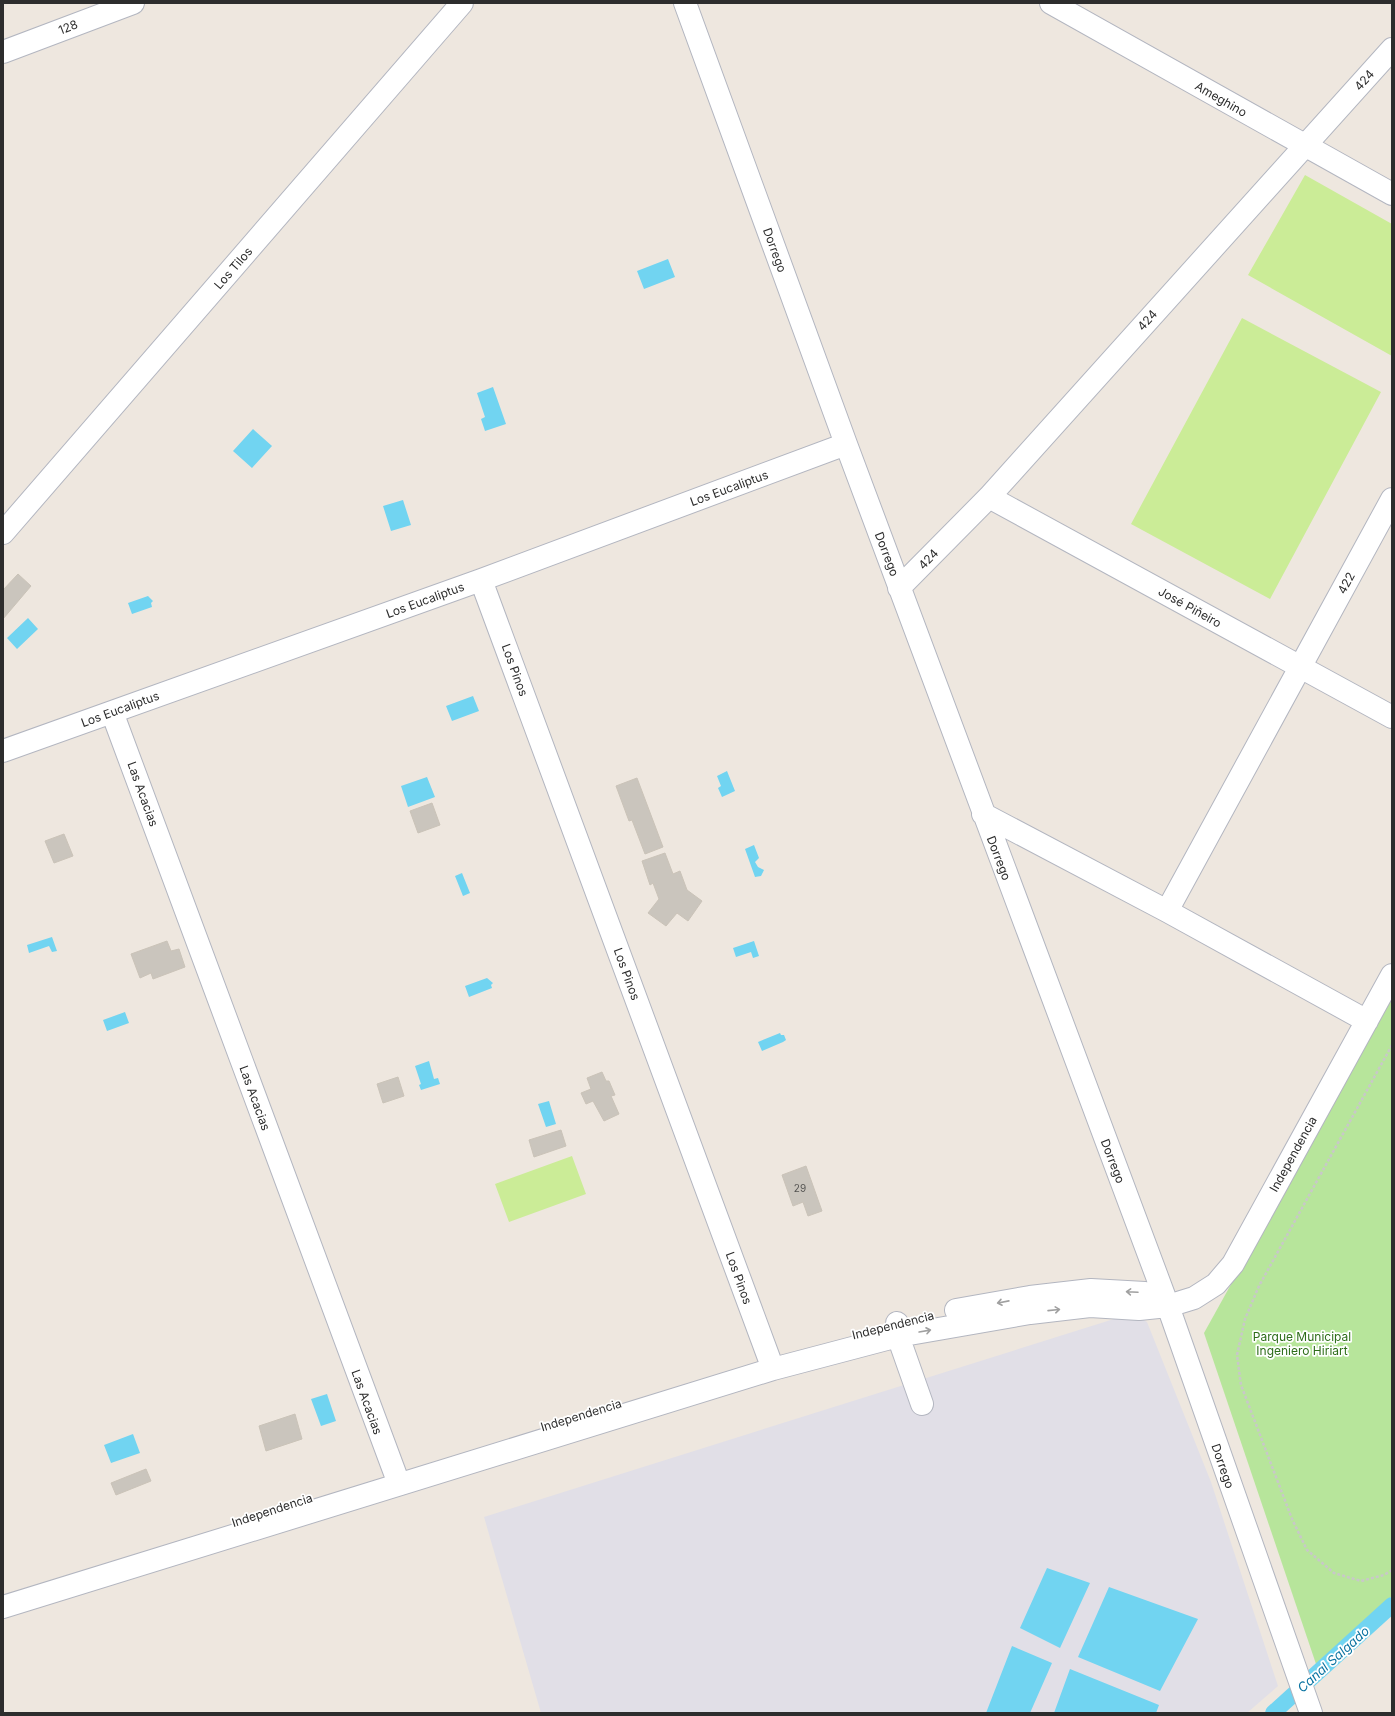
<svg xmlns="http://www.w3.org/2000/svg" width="1395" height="1716" viewBox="0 0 1395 1716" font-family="Inter,sans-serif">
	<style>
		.industrial { fill: #e1dfe7 }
		.green { fill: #b7e59b }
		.pitch { fill: #cbec97 }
		.water { fill: #71d4f1 }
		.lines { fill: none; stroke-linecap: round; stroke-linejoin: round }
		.canal { stroke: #71d4f1; stroke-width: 16 }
		.building { fill: #cac5bd; stroke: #cac3b8 }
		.minor-casing { stroke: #b3b6c0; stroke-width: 24 }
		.path { stroke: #c8c8c8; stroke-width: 2.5; stroke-dasharray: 3 2; stroke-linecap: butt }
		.minor { stroke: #fff; stroke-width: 22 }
		.oneway { stroke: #a0a0a0 }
		.labels { text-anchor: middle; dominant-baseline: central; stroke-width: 3.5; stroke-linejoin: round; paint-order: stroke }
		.number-label { font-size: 10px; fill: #545351 }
		.street-label { font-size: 12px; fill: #2d2d2d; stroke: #fff }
		.park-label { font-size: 12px; fill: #2e6d1a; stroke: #fff }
		.water-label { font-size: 13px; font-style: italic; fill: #0b74a2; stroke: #fff }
	</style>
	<rect width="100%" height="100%" fill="#eee7df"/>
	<path class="industrial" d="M1133,1313L1147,1322L1211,1482L1278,1686L1247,1713H541L484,1517Z"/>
	<path class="green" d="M1392,994V1596L1316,1664L1204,1333Z"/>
	<path class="pitch" d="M1305,175L1392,224V356L1248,275Z
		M1242,318L1381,392L1270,599L1131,524Z
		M572,1156L586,1194L509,1222L495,1184Z"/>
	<path class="water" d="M668,259L675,277L644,289L637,271Z
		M493,387L506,424L485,431L481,419L485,417L477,393Z
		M253,429L272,446L252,468L233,451Z
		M403,500L411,525L391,531L383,506Z
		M148,596L153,601L151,603L152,607L132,614L128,603Z
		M28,618L38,629L17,649L7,638Z
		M473,696L479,711L452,721L446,706Z
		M727,771L735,791L722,797L718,788L721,786L717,776Z
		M427,777L435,797L408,807L401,786Z
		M754,845L759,858L755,862L758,867L764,870L761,876L755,877L745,849Z
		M462,873L470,893L463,896L455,876Z
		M52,937L57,951L52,952L49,946L29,953L27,945Z
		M754,941L759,956L753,958L751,952L736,957L733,948Z
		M487,978L493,983L491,985L492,988L469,997L465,986Z
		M125,1012L129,1023L107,1031L103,1020Z
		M780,1033L781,1035H784L786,1040L783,1042L762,1051L758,1042Z
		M429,1061L434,1079L438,1078L440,1084L421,1090L419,1085L421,1084L415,1066Z
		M549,1101L556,1124L546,1127L538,1104Z
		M327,1394L336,1421L321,1426L311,1399Z
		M133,1434L140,1453L111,1463L104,1445Z
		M1047,1568L1090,1583L1060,1648L1020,1628Z
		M1109,1587L1198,1619L1160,1691L1078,1657Z
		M1012,1646L1052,1663L1030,1713H986Z
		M1070,1669L1159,1705L1156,1713H1054Z"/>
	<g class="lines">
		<path class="canal" d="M1273,1713L1392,1605"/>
	</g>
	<path class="building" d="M18,574L31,586L3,619V590Z
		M637,778L663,847L645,854L632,820L629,821L616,786Z
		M432,803L440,825L418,833L410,811Z
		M64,834L73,856L54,863L45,841Z
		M665,853L673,874L680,871L687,890L702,901L688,921L677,913L666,926L648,913L659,899L653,883L650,885L642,861Z
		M167,941L171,951L179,949L185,967L153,979L151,973L140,978L131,954Z
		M602,1072L606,1081H609L615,1095L611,1096L619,1114L604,1121L593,1101L586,1104L581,1093L591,1089L587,1078Z
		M398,1077L404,1096L383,1103L377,1084Z
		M561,1130L566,1146L534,1157L529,1140Z
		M806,1166L822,1211L808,1216L803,1202L793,1206L782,1175Z
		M295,1414L302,1439L266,1451L259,1426Z
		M146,1469L151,1481L116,1495L111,1483Z"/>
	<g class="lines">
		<g class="minor-casing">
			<path id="minor" d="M685,3L846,444L1168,1306L1311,1713
				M1051,3L1392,194
				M3,52L133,3
				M989,497L1392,717
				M3,533L462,3
				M481,580L773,1369
				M899,588L989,497L1392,49
				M112,712L399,1484
				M3,751L481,580L846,444
				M983,814L1167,911L1367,1021
				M1167,911L1392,499
				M956,1310L1030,1297L1091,1290L1145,1293L1168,1306
				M897,1323L898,1336L922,1404
				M3,1607L773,1369L898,1336L1030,1313L1090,1306L1139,1309L1168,1306L1194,1298L1216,1284L1233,1264L1392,975"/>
		</g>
		<path class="path" d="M1392,1045L1259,1286L1245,1319L1237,1355L1241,1385L1292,1519L1307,1550L1334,1573L1361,1581L1384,1575L1392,1570"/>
		<use href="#minor" class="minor"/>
	</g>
	<defs><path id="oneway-shaft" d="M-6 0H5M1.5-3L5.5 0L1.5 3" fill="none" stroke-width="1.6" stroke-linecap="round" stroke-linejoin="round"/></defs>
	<g class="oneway">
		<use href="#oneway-shaft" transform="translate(1132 1292) rotate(-177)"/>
		<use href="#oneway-shaft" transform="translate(1003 1302) rotate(169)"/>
		<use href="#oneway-shaft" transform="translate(1054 1310) rotate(-6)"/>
		<use href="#oneway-shaft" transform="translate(925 1331) rotate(-10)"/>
	</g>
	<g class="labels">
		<g class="number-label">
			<text x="800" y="1188">29</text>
		</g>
		<g class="street-label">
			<text transform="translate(68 27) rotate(-21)">128</text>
			<text transform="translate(1364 80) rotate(-48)">424</text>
			<text transform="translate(1221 99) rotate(30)">Ameghino</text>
			<text transform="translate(775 250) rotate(70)">Dorrego</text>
			<text transform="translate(233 268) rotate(-49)">Los Tilos</text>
			<text transform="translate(1147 320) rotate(-48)">424</text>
			<text transform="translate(729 488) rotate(-20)">Los Eucaliptus</text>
			<text transform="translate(887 554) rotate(69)">Dorrego</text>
			<text transform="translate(928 559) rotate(-46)">424</text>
			<text transform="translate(1346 583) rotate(-61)">422</text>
			<text transform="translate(425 600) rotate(-20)">Los Eucaliptus</text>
			<text transform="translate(1190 607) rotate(29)">José Piñeiro</text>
			<text transform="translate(515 670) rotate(70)">Los Pinos</text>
			<text transform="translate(120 709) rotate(-20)">Los Eucaliptus</text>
			<text transform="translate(143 794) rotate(70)">Las Acacias</text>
			<text transform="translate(999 858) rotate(69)">Dorrego</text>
			<text transform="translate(627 974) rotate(70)">Los Pinos</text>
			<text transform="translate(255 1098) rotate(70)">Las Acacias</text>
			<text transform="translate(1293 1154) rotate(-61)">Independencia</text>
			<text transform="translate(1113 1161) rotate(69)">Dorrego</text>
			<text transform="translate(739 1278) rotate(70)">Los Pinos</text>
			<text transform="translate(893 1325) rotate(-14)">Independencia</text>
			<text transform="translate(367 1402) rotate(70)">Las Acacias</text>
			<text transform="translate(581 1415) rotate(-17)">Independencia</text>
			<text transform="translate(1223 1466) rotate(71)">Dorrego</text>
			<text transform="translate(272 1510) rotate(-18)">Independencia</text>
		</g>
		<g class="park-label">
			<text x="1302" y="1336">Parque Municipal<tspan x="1302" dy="14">Ingeniero Hiriart</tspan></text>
		</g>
		<g class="water-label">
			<text transform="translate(1333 1659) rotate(-42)">Canal Salgado</text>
		</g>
	</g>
	<rect width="1395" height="1716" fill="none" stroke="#2d2d2d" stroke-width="8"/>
</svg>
